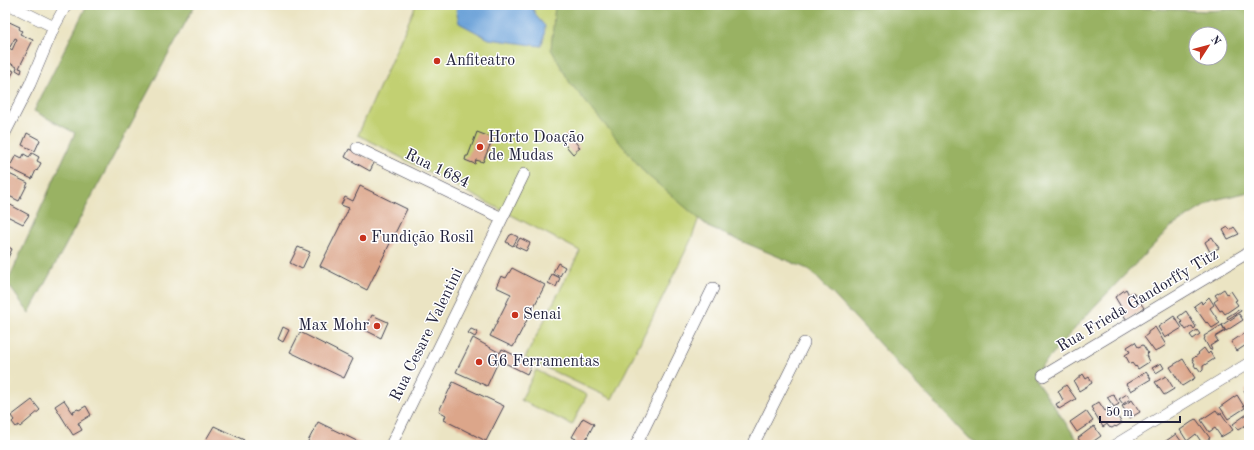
<svg xmlns="http://www.w3.org/2000/svg" width="1254" height="450" viewBox="0 0 1254 450" font-family="'Old Standard TT',serif">
	<style>
		.green { fill: #c2d072; stroke: #727956 }
		.forest { fill: #99b264; stroke: #5e6a50; fill-rule: evenodd }
		.water { fill: #6aa1d8; stroke: #46628a }
		.building { fill: #dca68a }
		.lines { fill: none; stroke-linecap: round; stroke-linejoin: round }
		.minor-casing { stroke: #403f4f; stroke-width: 12 }
		.minor { stroke: #fff; stroke-width: 11 }
		.poi-dot { fill: #c8321e; stroke: #fff; stroke-width: 1.5 }
		.labels { text-anchor: middle; dominant-baseline: central; stroke-width: 3; stroke-linejoin: round; paint-order: stroke }
		.poi-label { font-size: 16px; fill: #22223b; stroke: #fff; text-anchor: start }
		.street-label { font-size: 16px; fill: #22223b; stroke: #fff }
	</style>
	<rect width="100%" height="100%" fill="#fff"/>
	<filter id="ink" filterUnits="userSpaceOnUse"><feTurbulence type="fractalNoise" baseFrequency=".025" numOctaves="2"/><feDisplacementMap in="SourceGraphic" scale="8" xChannelSelector="R" yChannelSelector="G"/><feConvolveMatrix kernelMatrix="1 2 1 2 8 2 1 2 1" color-interpolation-filters="sRGB"/></filter>
	<filter id="wash" filterUnits="userSpaceOnUse"><feTurbulence type="fractalNoise" baseFrequency=".012" numOctaves="4" result="noise"/><feDisplacementMap in="SourceGraphic" scale="16" xChannelSelector="R" yChannelSelector="G"/><feGaussianBlur stdDeviation="0.9" result="paint"/><feColorMatrix in="noise" values="0 0 0 0 0 0 0 0 0 0 0 0 0 0 0 0 0 1.4 0 .05"/><feComposite in="paint" operator="in"/></filter>
	<g filter="url(#wash)">
		<rect width="100%" height="100%" fill="#ebe4c3"/>
		<path class="green" d="M416,5H801L720,159L691,240L612,399L525,358L580,251L358,135Z
			M536,370L587,395L572,425L521,400Z"/>
		<path class="forest" d="M87,5H195L29,313L7,283L75,133L34,111Z
			M555,5H1138L1140,8L1207,11L1249,8V192L1214,200L1171,227L1093,308L1033,376L1081,445H978L969,439L810,270L710,228L646,174L570,83L551,49ZM1196,34H1220V58H1196Z"/>
		<path class="water" d="M459,5H531L537,17L545,26L544,38L541,46L489,39L459,23L456,10Z"/>
		<g id="blocks">
			<path class="building" d="M5,20L20,27L19,29L22,31L20,34L33,40L19,68L22,69L21,73L16,70L17,67L6,61L5,63V51L8,47L12,50L17,39L15,38L10,47L5,44Z
				M5,66L14,71L5,87Z
				M477,132L493,138L483,162L476,160L475,164L465,160L466,156H468Z
				M27,133L40,140L35,151L22,145Z
				M568,133L580,148L573,154L560,139Z
				M349,149L375,161L370,171L345,157Z
				M32,153L39,157L37,161L41,163L37,171L36,170L32,179L9,168L16,155L22,158L24,154L29,157Z
				M7,173L28,183L19,201L5,194V177Z
				M360,186L407,209L367,290L320,266L349,208L341,205L345,197L353,201Z
				M5,202L29,215L23,224L5,215Z
				M1228,227L1230,230L1234,227L1239,234L1228,239L1223,230Z
				M512,234L518,237L513,246L506,242L510,235H511Z
				M1212,237L1219,248L1210,252L1205,242Z
				M520,238L530,243L526,251L515,246Z
				M5,245L12,249L5,264Z
				M298,247L310,252L302,269L290,263Z
				M558,263L565,267L560,276L553,272Z
				M512,268L545,285L513,347L490,336L511,294L496,287L501,276L506,278Z
				M552,274L560,278L556,287L548,283Z
				M1126,289L1129,295L1133,292L1144,308L1127,320L1119,309L1121,307L1115,297Z
				M1224,289L1227,294L1231,291L1237,300L1235,301L1238,305L1225,314L1222,310L1220,311L1214,302L1218,299L1215,295Z
				M1209,297L1214,305L1210,308L1220,323L1212,328L1207,322L1206,323L1194,306L1201,301L1202,304Z
				M1240,309L1241,311L1228,319L1227,317Z
				M1186,311L1196,327L1194,329L1192,326L1186,330L1181,323L1182,322L1178,317Z
				M1239,314L1243,320L1226,331L1222,325Z
				M372,315L388,322L381,338L365,330Z
				M1174,316L1182,328L1165,338L1158,327Z
				M1222,325L1225,331L1215,337L1218,341L1210,346L1212,349L1210,350L1204,339L1205,338L1204,336Z
				M283,327L289,330L283,342L278,339Z
				M1155,327L1166,345L1155,352L1144,337L1148,334V332Z
				M471,329L478,332L475,337L468,333Z
				M1197,330L1200,334L1193,339L1190,335Z
				M1249,330V343L1237,351L1231,342Z
				M300,332L353,359L344,378L290,352Z
				M473,338L500,353L502,349L532,364L527,374L499,360L487,386L456,372Z
				M1135,342L1138,347L1143,345L1148,353L1146,355L1149,362L1138,369L1136,366L1135,367L1132,363L1130,364L1125,355L1130,352L1127,347Z
				M1204,348L1208,354L1210,352L1214,359L1203,366V370L1201,372L1197,367L1196,368L1194,365L1195,364L1192,359L1199,354L1198,353Z
				M1183,359L1195,378L1182,386L1170,367Z
				M1161,363L1164,368L1156,373L1152,368Z
				M1146,372L1151,379L1131,391L1126,384Z
				M1083,374L1086,379L1089,377L1092,383L1079,391L1074,382Z
				M1166,376L1174,389L1164,395L1155,382Z
				M453,382L504,406L486,441L444,420L446,415L439,411Z
				M1066,385L1076,399L1059,409L1056,404L1063,400L1058,391Z
				M1249,388V399L1244,391Z
				M1113,394L1119,404L1114,407L1107,397Z
				M1127,394L1130,399L1123,404L1119,399Z
				M1237,395L1245,408L1228,419L1220,407Z
				M32,400L40,410L20,427L19,425L16,427L12,422L14,420L11,416Z
				M64,400L73,413H74L73,411L78,409L79,410L86,406L91,415L78,423L82,430L73,435L55,406Z
				M1132,400L1140,412L1130,418L1122,406Z
				M1099,402L1105,411L1111,407L1122,423L1116,427L1115,426L1112,428L1109,427L1107,424L1103,427L1091,407Z
				M1216,410L1219,414L1221,413L1233,430L1221,437L1215,428L1209,432L1201,420Z
				M1086,411L1093,421L1077,432L1070,422Z
				M1247,414L1249,417V423L1238,430L1233,424Z
				M583,418L594,424L583,445H573L576,439L572,437Z
				M1196,419L1210,438L1202,443L1196,434L1187,441L1180,430Z
				M318,422L363,444V445H306Z
				M214,426L244,440L243,442L248,445H208L204,443Z
				M1094,426L1101,436L1088,445L1087,444L1082,445L1078,438Z
				M1176,434L1184,445H1165L1163,443Z
				M1222,441L1225,445H1216Z"/>
		</g>
	</g>
	<g filter="url(#ink)">
		<use href="#blocks" fill-opacity="0" stroke="#403f4f" stroke-width="1"/>
		<g class="lines">
			<g class="minor-casing">
				<path id="minor" d="M10,5L54,27
					M5,133L30,84L54,27L66,5
					M357,148L502,218
					M1043,376L1249,252
					M391,445L524,174
					M636,445L713,288
					M753,445L804,343
					M1115,445L1249,363"/>
			</g>
			<use href="#minor" class="minor"/>
		</g>
	</g>
	<g class="poi-dot">
		<circle cx="437" cy="61" r="4"/>
		<circle cx="480" cy="147" r="4"/>
		<circle cx="363" cy="238" r="4"/>
		<circle cx="515" cy="315" r="4"/>
		<circle cx="377" cy="326" r="4"/>
		<circle cx="479" cy="362" r="4"/>
	</g>
	<g class="labels">
		<g class="poi-label">
			<text x="445" y="61">Anfiteatro</text>
			<text x="488" y="138">Horto Doação<tspan x="488" dy="18">de Mudas</tspan></text>
			<text x="371" y="238">Fundição Rosil</text>
			<text x="523" y="315">Senai</text>
			<text x="369" y="326" text-anchor="end">Max Mohr</text>
			<text x="487" y="362">G6 Ferramentas</text>
		</g>
		<g class="street-label">
			<text transform="translate(437 169) rotate(26)">Rua 1684</text>
			<text transform="translate(1138 301) rotate(-31)">Rua Frieda Gandorffy Titz</text>
			<text transform="translate(427 335) rotate(-64)">Rua Cesare Valentini</text>
		</g>
	</g>
	<rect width="1254" height="450" fill="none" stroke="#fff" stroke-width="20"/>
	<g transform="translate(1208 46) rotate(54)"><circle r="19" fill="#ffffff" stroke="#a7a7b1"/>
	<path d="M0-3L7 15L0 10L-7 15Z" fill="#c8321e"/>
	<text y="-6" font-size="11" font-weight="bold" text-anchor="middle" fill="#22223b">N</text>
	</g>
	<path d="M1100 416v6h80v-6" fill="none" stroke="#22223b" stroke-width="2"/>
	<text x="1106" y="416" font-size="12" fill="#22223b" stroke="#ffffff" stroke-width="3" paint-order="stroke">50 m</text>
</svg>
